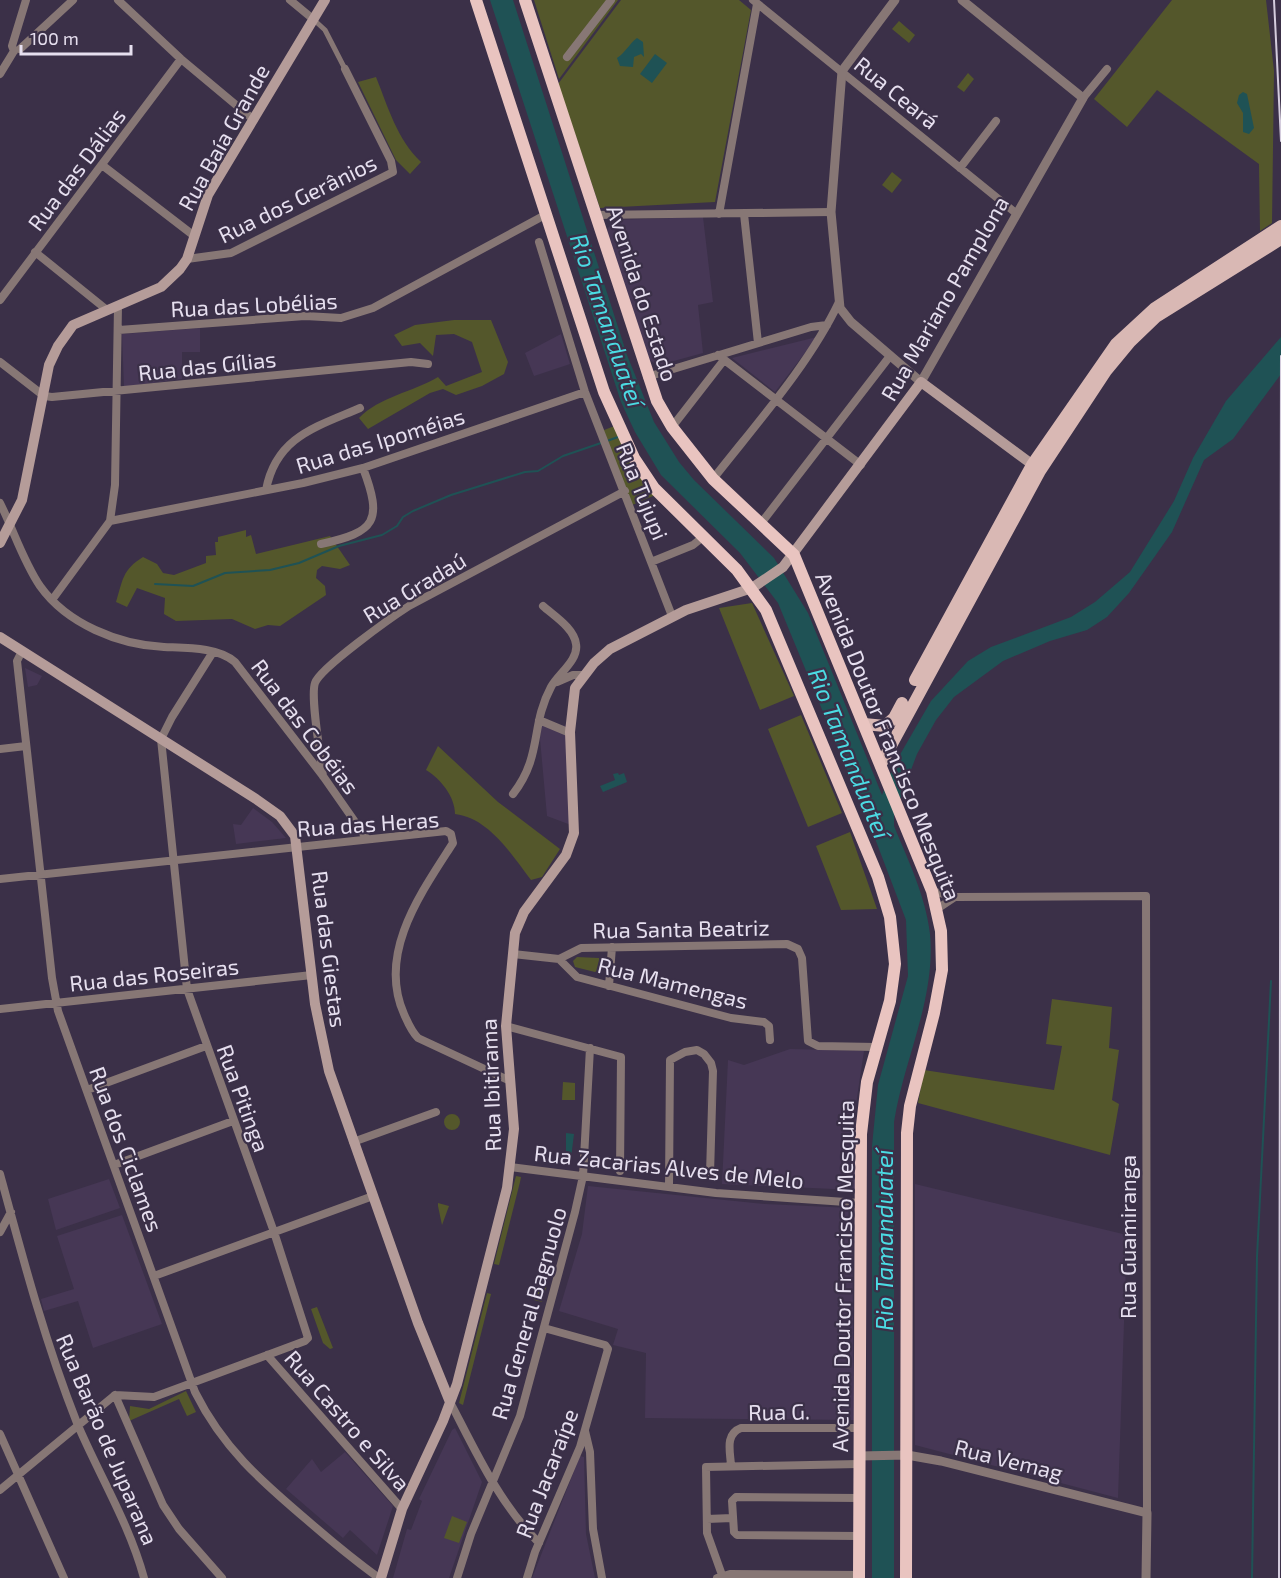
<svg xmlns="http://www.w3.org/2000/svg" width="1281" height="1578" viewBox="0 0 1281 1578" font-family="'Exo 2',sans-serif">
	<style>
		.built { fill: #463755 }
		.green { fill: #54572b }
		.water { fill: #1f5255 }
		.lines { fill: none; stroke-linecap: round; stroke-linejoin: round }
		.stream { stroke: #1f5255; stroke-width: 2 }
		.pedestrian { stroke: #877775; stroke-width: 5 }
		.minor { stroke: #877775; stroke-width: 8 }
		.tertiary { stroke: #877775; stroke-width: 9 }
		.secondary { stroke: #b59c99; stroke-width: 10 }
		.primary { stroke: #d9b8b4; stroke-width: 12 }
		.trunk { stroke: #e9c4c0; stroke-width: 12 }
		.rail { stroke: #d4ccdd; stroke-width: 2 }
		.labels { text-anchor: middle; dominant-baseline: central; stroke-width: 4.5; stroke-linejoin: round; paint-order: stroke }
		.street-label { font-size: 22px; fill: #e6dfef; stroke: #3b3048 }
		.water-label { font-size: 24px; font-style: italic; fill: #4bdbe3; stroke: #3b3048 }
	</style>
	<rect width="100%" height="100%" fill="#3b3048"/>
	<path class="built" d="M703,217L713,302L698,305L703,353L659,365L654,363L646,358L607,230L613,220Z
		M200,328V352H182V379L124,387L122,334Z
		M561,334L570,364L534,376L525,353Z
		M817,337L775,392L732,358Z
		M25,668L42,676L37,685L28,687Z
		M542,723L568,726L571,825L547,816L540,739Z
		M253,808L272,822L286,838L236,844L233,824L241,825Z
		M790,1049L864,1051L856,1104V1190L722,1184L728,1060L744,1065Z
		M109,1179L120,1208L56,1230L48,1199Z
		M915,1184L1127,1235L1118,1498L915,1445Z
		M588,1186L765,1204L852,1208L854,1420L645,1418L646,1353L613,1345L618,1329L559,1311L582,1234Z
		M122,1215L162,1324L93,1348L78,1301L44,1311L41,1299L74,1289L57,1236Z
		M455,1428L482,1482L449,1578H393L407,1529L411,1530L422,1501L419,1499L452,1430Z
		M345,1452L393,1506L377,1555L350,1530L343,1538L286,1489L312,1459L321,1472Z
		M580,1456L584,1457L586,1534L595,1578H532Z"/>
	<path class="green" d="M534,0H618L559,79Z
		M621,0H739L751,10L715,202L600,208L558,84Z
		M1172,0H1266L1274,71L1272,223L1260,231L1259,164L1157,90L1127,127L1094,99Z
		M899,21L915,35L909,43L892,29Z
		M968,73L974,79L964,92L957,87Z
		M376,77C388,107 397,139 421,162L410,174L396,160L358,82Z
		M892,172L902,180L892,193L882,185Z
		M454,320H491L508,362L504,374L482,386L456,395L443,389L430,393L368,429L359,418C379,397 413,392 438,377L446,386L482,372L472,342L454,334L436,335L433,356L420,343L402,346L394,335L415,325Z
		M617,425L660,493L630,506L599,432Z
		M246,530V537L251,535L256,554L330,536L350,565L340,569L322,566L317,570L316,578L325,586L326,595L280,626L268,625L255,629L232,619L176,621L164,614L165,598L137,588L127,607L116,602C123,580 122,570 143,557L157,564L163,573L174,575L206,563V556L216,555L215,542H218V537Z
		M752,603L794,696L760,710L719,608Z
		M801,715L842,813L808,827L768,729Z
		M438,746L498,802L560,849L542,877L531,880C511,854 489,818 455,814C455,797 441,779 426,770Z
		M850,832L877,909L841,910L816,846Z
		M577,957L599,958L601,968L595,972L575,967L573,961Z
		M1052,999L1112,1007L1109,1048L1119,1050L1112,1100L1119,1104L1110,1155L918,1103L924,1070L1054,1090L1062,1046L1046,1044Z
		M563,1082L575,1083V1100H562Z
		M444 1122a8 8 0 1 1 16 0a8 8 0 1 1-16 0Z
		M516,1176L521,1177L520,1182L499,1265L494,1264Z
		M438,1203L449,1206L442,1225L438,1206Z
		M539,1282L547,1285L542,1302L534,1300Z
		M487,1293L491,1294L463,1405L459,1403Z
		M317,1307L333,1348L330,1349L323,1343L311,1309Z
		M186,1391L196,1412L187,1416L179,1399L129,1421L130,1406L149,1409Z
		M452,1516L467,1522L459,1543L444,1538Z"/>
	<path class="water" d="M490,0H513L627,355L654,422L679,462L694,480L774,558L808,613L882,795L894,765L931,701L968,661L991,647L1071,617L1095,602L1130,572L1174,501L1193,458L1226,401L1281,337V374L1233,439L1204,460L1172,532L1129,593L1107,617L1087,630L1050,641L1003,661L954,697L936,720L917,754L894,815V826C908,860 926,897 930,934C936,998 904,1059 894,1122V1578H872V1146L878,1085L908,976L906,920L871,828L778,603L740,553L661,475L635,432L621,402Z
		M637,38L643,42L644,57L641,54L634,57L633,67L620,66L617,58C626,52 629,44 637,38Z
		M655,54L667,63L652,83L640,74Z
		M1243,92L1247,94L1254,128L1249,134L1243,132V113L1237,103L1239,95Z
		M618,773L619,775L624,773L627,782L603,792L600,786L615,780L613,774Z
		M566,1133L574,1134L571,1158L566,1157Z"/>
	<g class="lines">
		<path class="stream" d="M607,441L618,437
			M155,584L193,586L225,573L270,570L299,563L339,546L382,535L397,526L403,517L413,511L451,495L525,472L538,471L563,456L601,443
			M1252,1578L1257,1257L1271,981"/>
		<path class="pedestrian" d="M313,19L325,30L345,69"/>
		<path class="minor" d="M118,0L181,59L254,120
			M290,0L313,19
			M753,0L1017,214
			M20,49L73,0
			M14,51L12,46L26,0
			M567,57L611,0
			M0,74L14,51
			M1083,98L1107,69
			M102,165L193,235
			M960,168L996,121
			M719,214L757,4
			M744,214L758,343
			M595,215L831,212
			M539,242L585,392L672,616
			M35,252L107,310
			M187,259L231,253L393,172L391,161L345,69
			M0,300L181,59
			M119,330L305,316L341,318L373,308L545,215
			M718,355L861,465
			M0,362L44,396L52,397L411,362L428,364
			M647,377L811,327L827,325
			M672,427L724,360
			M713,479C756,424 809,365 839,302
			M266,490C276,437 316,427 360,408
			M0,503C14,531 23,561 40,586C67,624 119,645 164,647C186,648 218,647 235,662L323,776L367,839
			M110,521L303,483L363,468L585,392
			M762,522L890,356
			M321,544C376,532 383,521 363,468
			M651,562L693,545L703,537
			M52,600L110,521L115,485L118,306
			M22,651L17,661L52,978L58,1011L195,1392C223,1448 260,1480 307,1520C330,1540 354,1560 379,1578
			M557,682L573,675H584
			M539,720L570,733
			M0,749L26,746
			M323,776C321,757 310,697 315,683C320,668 392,617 409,606L625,491
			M513,794C543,755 530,726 551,687C558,674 579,660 576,644C574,628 554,616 543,606
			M0,879L446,831L451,834L453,843C421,893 377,953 404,1014C408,1023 411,1031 418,1038L510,1081
			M932,891L955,897L1146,896L1147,1513
			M937,909L955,897
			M513,954L559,959L581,948L787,944L798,949L802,958L808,1041L818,1046L876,1047
			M559,959L577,977L731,1018L764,1022L769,1026L770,1040
			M609,986L612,947
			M0,1009L312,975
			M506,1026L621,1057L620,1171
			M87,1090L206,1046
			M353,1142L436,1112
			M114,1165L233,1121
			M510,1167L716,1193L860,1203
			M0,1174C23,1259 45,1342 77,1423C99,1475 129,1523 144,1578
			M669,1187L670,1060L685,1052L697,1050L704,1054L711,1063L713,1071L710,1174
			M0,1232L11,1212
			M154,1276L373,1196
			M267,1355L402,1509
			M115,1395L163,1505L179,1529L222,1578
			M450,1402C476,1452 499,1503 539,1543
			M585,1431L590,1452L593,1529L602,1578
			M0,1434L64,1578
			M731,1465C730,1451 725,1434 741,1428H859
			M0,1490L115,1395L154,1397L305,1341L308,1338L274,1232L187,989L161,739L172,717L213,652
			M859,1498L736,1497L732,1501L734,1532L737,1535L859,1536
			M707,1519L732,1518
			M722,1575L707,1533L706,1467L859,1464
			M457,1578L471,1534L520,1416L575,1212L583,1176L590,1048
			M527,1578L535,1552L580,1447L608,1349L605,1345L544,1328
			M717,1578L730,1574L859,1575"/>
		<path class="tertiary" d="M895,0L842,71L831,212L840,308L851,322L921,382L1083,98L962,0
			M859,1456L907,1455L941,1461L1147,1513L1146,1578"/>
		<path class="secondary" d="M0,543L22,500L49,365L58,346L73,325L161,287L180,269L187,259L208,195L325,0
			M0,637L256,799L280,816L295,836L315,1004L329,1071L418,1323L450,1402
			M381,1578L402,1509L443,1421L457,1384L507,1188L514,1129L506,1026L515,933L524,912L566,855L574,833L570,732L575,688L594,663L610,649L686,610L752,588L783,567L921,382L1037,468"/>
		<path class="primary" d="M915,680L1032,465L1116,344L1155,308L1281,226
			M864,724L885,726L894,718L902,703
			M881,764L1040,471L1106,371L1130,342L1156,317L1281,239"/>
		<path class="trunk" d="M476,0L604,392L634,458L654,488L737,570L766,610L878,877L890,917L895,964L890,1001L867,1082L861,1134L859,1578
			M525,0L657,401L672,427L713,479L794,555L932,891L941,931L942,970L934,1013L910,1106L907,1133L906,1578"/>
		<path class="rail" d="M1274,0L1281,141
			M1279,1578L1281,356"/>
	</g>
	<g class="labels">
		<g class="street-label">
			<text transform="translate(897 92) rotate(39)">Rua Ceará</text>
			<text transform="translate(223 137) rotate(-61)">Rua Baía Grande</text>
			<text transform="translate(76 169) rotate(-53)">Rua das Dálias</text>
			<text transform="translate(297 198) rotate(-26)">Rua dos Gerânios</text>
			<text transform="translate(643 293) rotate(72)">Avenida do Estado</text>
			<text transform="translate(944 298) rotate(-60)">Rua Mariano Pamplona</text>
			<text transform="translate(254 304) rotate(-3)">Rua das Lobélias</text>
			<text transform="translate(207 365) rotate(-6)">Rua das Gílias</text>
			<text transform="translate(380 440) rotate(-17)">Rua das Ipoméias</text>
			<text transform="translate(643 491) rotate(68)">Rua Tujupi</text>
			<text transform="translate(414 587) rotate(-31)">Rua Gradaú</text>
			<text transform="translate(306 726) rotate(53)">Rua das Cobéias</text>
			<text transform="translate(889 736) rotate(68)">Avenida Doutor Francisco Mesquita</text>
			<text transform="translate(368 823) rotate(-4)">Rua das Heras</text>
			<text transform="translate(681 928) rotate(-1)">Rua Santa Beatriz</text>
			<text transform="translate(330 949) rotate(83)">Rua das Giestas</text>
			<text transform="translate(154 974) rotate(-6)">Rua das Roseiras</text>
			<text transform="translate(673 982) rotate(14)">Rua Mamengas</text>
			<text transform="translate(490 1085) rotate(-92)">Rua Ibitirama</text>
			<text transform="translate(244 1098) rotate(70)">Rua Pitinga</text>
			<text transform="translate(127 1149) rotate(70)">Rua dos Ciclames</text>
			<text transform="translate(669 1166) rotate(6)">Rua Zacarias Alves de Melo</text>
			<text transform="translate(1127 1237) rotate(-90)">Rua Guamiranga</text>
			<text transform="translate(842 1276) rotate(-89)">Avenida Doutor Francisco Mesquita</text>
			<text transform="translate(528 1313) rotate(-74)">Rua General Bagnuolo</text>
			<text transform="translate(779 1411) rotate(-1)">Rua G.</text>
			<text transform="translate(348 1420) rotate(49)">Rua Castro e Silva</text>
			<text transform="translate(108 1439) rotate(67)">Rua Barão de Juparana</text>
			<text transform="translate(1009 1459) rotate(14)">Rua Vemag</text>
			<text transform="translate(546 1473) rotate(-69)">Rua Jacaraípe</text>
		</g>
		<g class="water-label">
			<text transform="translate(608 320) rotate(71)">Rio Tamanduateí</text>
			<text transform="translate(850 753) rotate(68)">Rio Tamanduateí</text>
			<text transform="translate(883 1240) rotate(-90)">Rio Tamanduateí</text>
		</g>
	</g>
	<path d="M21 45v9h110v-9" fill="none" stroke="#e6dfef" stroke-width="3"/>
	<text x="30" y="45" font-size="18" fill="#e6dfef" stroke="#3b3048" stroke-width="4.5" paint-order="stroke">100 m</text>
</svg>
